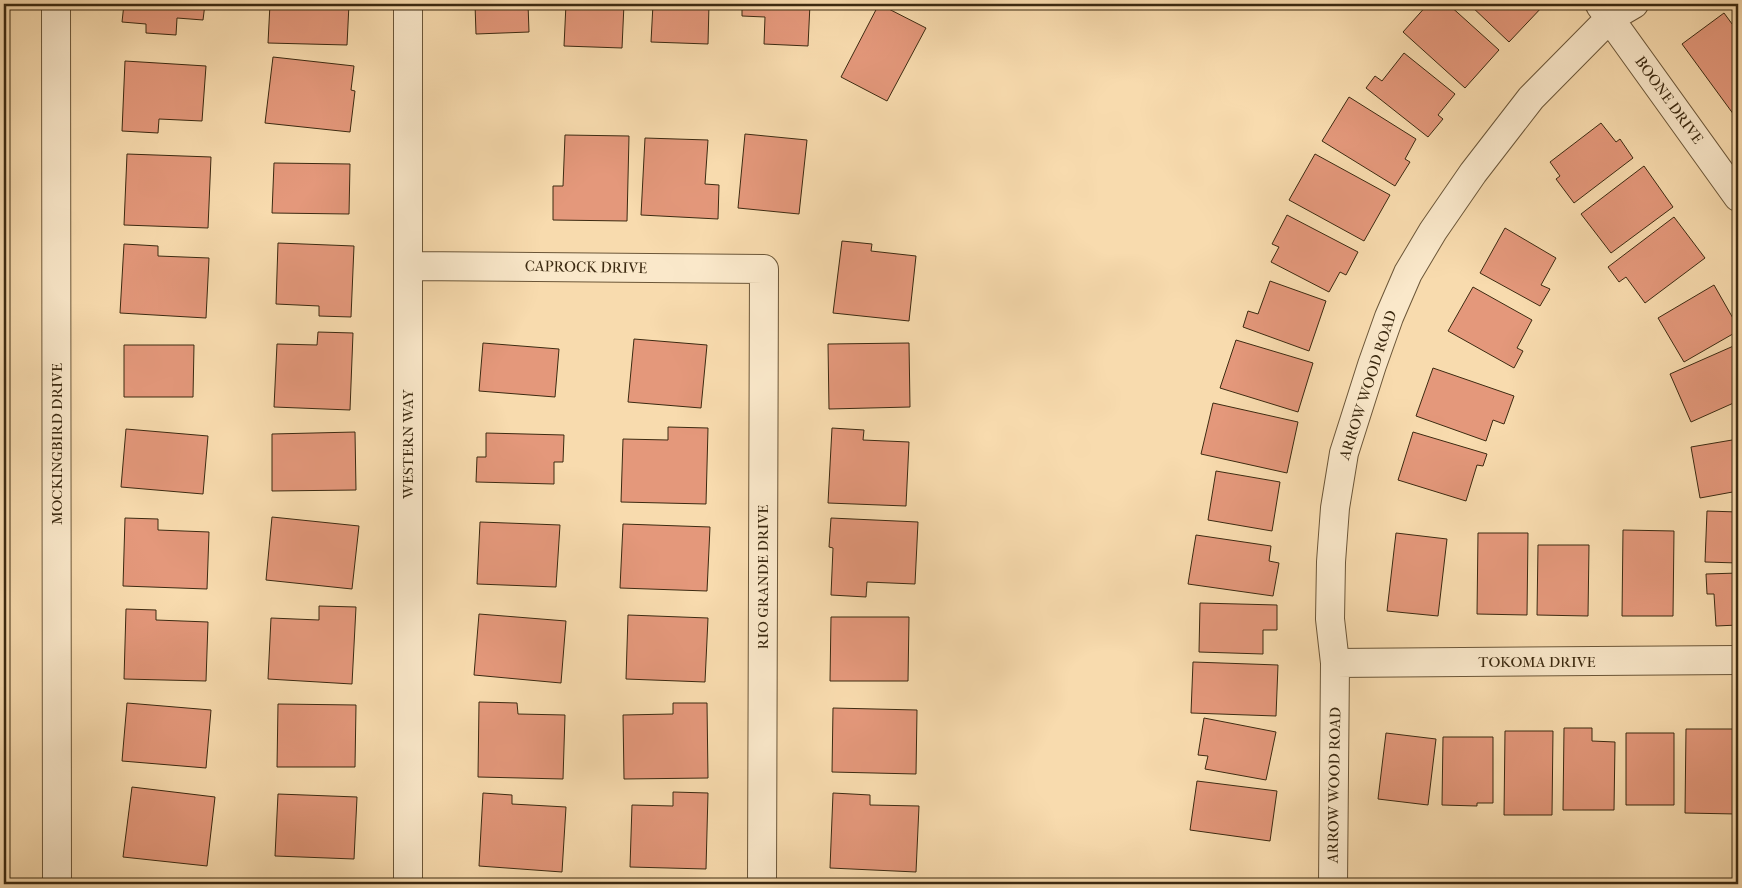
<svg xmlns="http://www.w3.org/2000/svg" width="1742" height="888" viewBox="0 0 1742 888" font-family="'IM FELL French Canon',serif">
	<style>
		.building { fill: #e4987b; stroke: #3c2a11 }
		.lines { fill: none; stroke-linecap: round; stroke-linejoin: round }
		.minor-casing { stroke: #6b5638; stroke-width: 30 }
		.minor { stroke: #fae8ca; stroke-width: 28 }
		.labels { text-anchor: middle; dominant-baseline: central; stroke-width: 4; stroke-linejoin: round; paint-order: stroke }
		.street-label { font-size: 15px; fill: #3c2a11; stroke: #fae8ca }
	</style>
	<rect width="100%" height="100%" fill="#f8dbae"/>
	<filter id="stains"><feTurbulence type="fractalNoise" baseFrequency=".004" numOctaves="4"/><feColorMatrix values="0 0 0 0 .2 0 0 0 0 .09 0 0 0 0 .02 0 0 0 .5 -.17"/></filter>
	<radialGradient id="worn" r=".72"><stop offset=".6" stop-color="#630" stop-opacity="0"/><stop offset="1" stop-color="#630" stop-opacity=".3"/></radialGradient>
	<path class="building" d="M124,4H205L203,20L177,18L176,35L146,33V24L122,22Z
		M270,4H349L347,45L268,43Z
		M475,4H528L529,32L476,34Z
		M566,4H624L622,48L564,46Z
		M653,4H709L708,44L651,42Z
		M742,4H810L808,46L764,44L765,17L742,16Z
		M879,4L926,28L887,101L841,77Z
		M1428,4H1448L1499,50L1465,88L1403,32Z
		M1469,4H1543L1544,5L1509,42Z
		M1724,13L1738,32V111L1734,115L1682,44Z
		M1404,53L1455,94L1438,115L1443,119L1428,137L1366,88L1375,76L1382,81Z
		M273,57L354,66L351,90L355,91L350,132L265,123Z
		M125,61L206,66L202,121L159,119L158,133L122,131Z
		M1349,97L1416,139L1405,159L1410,162L1395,186L1322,141Z
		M1601,123L1616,142L1620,139L1633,158L1574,203L1556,179L1560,176L1550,162Z
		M745,134L807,140L799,214L738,208Z
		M565,135L629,136L627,221L553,220V186H563Z
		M645,138L708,140L705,184L719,185L718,219L641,215Z
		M127,154L211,157L208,228L124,225Z
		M1315,154L1390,195L1364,241L1289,200Z
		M274,163L350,164L349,214L272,213Z
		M1644,166L1673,207L1611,253L1581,214Z
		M1287,215L1358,252L1346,275L1340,272L1329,292L1271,262L1279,247L1272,244Z
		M1674,217L1705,258L1645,303L1626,277L1619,282L1608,267Z
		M1505,228L1556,258L1541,285L1550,289L1540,306L1480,273Z
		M842,241L872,244L871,251L916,256L909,321L833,313Z
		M278,243L354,246L351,317L319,316V306L276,304Z
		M124,244L158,246V256L209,258L206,318L120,313Z
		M1270,281L1326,301L1309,351L1243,327L1248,311L1258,314Z
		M1714,285L1738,327V331L1684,362L1658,318Z
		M1473,287L1532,320L1517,348L1523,351L1514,368L1448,331Z
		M318,332L353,333L350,410L274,407L277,344L317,345Z
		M634,339L707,345L701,408L628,402Z
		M1236,340L1313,363L1298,412L1220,388Z
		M483,343L559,349L555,397L479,391Z
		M909,343L910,407L829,409L828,344Z
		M1738,344V401L1691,422L1670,374Z
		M124,345H194L193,397H124Z
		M1433,368L1514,396L1504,424L1493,420L1486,441L1416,416Z
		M1213,403L1298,422L1287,473L1201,454Z
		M668,427L708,428L706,504L621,502L623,439L668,440Z
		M832,428L864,430L863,440L909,442L906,506L828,503Z
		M126,429L208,436L203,494L121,487Z
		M355,432L356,490L272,491V434Z
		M1413,432L1487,454L1483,466L1477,465L1466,501L1398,480Z
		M486,433L564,435L563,462H554V484L476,482L477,457H486Z
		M1738,439V491L1700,498L1691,447Z
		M1216,471L1280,482L1272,531L1208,520Z
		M1707,511L1738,512V563L1705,562Z
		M272,517L359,526L352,589L266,580Z
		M125,518L158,519V530L209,532L207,589L123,586Z
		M831,518L918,522L915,584L867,582L866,597L831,595L833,548L829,547Z
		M480,522L560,525L556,587L477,584Z
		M623,524L710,527L707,591L620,588Z
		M1623,530L1674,531L1673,616H1622Z
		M1396,533L1447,539L1438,616L1387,611Z
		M1478,533H1528L1527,615L1477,614Z
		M1196,535L1271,546L1269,561L1279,563L1273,596L1188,584Z
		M1538,545H1589L1588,616L1537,615Z
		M1738,573V625L1716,626L1714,594H1707L1706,574Z
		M1200,603L1277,605V630H1263V654L1199,652Z
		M319,606L356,607L352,684L268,679L271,618L319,620Z
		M126,609L156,610V620L208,622L206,681L124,679Z
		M479,614L566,621L561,683L474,675Z
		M628,615L708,618L705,682L626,679Z
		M831,617H909L908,681H830Z
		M1193,662L1278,665L1276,716L1191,713Z
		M479,702L517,703L518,714L565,715L563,779L478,777Z
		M127,703L211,710L206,768L122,761Z
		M673,703H707L708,778L624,779L623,715L673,714Z
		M278,704L356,705L355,767H277Z
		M833,708L917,710L916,774L832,772Z
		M1204,718L1276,732L1266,780L1205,769L1208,756L1198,755Z
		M1564,728H1592V741L1615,742L1614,810H1563Z
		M1686,729H1737L1736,814L1685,813Z
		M1505,731H1553L1552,815H1504Z
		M1386,733L1436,739L1428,805L1378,799Z
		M1626,733H1674V805H1626Z
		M1443,737H1493V803H1477V806L1442,805Z
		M1197,781L1277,791L1270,841L1190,830Z
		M132,787L215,797L207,866L123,857Z
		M673,792L708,793L706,869L630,867L632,805L673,806Z
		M483,793L512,795V804L566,807L562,872L479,866Z
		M833,793L870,795V805L919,806L916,872L830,868Z
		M278,794L357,797L354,859L275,856Z"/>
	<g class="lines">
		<g class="minor-casing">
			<path id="minor" d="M56,4L57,884
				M1600,5L1738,197
				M408,266L764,269L762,884
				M1335,663L1738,660
				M408,884V4
				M1333,884L1335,663L1330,619L1331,562L1335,508L1344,453L1372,365L1389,317L1408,273L1433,231L1473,173L1531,98L1610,18L1634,4"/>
		</g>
		<use href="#minor" class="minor"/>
	</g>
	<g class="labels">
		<g class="street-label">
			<text transform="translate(1669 100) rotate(54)">BOONE DRIVE</text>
			<text transform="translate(586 267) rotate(1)">CAPROCK DRIVE</text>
			<text transform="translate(1368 385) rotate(-72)">ARROW WOOD ROAD</text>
			<text transform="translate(57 444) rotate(-90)">MOCKINGBIRD DRIVE</text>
			<text transform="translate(408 444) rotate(-90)">WESTERN WAY</text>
			<text transform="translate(763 577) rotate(-90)">RIO GRANDE DRIVE</text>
			<text x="1537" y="662">TOKOMA DRIVE</text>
			<text transform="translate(1334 785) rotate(-89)">ARROW WOOD ROAD</text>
		</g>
	</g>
	<rect width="1742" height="888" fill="none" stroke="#f8dbae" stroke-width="20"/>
	<rect x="5" y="5" width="1732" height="878" fill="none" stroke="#3c2a11" stroke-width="2.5"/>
	<rect x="10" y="10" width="1722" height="868" fill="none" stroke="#3c2a11"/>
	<rect width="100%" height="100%" filter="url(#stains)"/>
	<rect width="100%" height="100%" fill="url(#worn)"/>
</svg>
